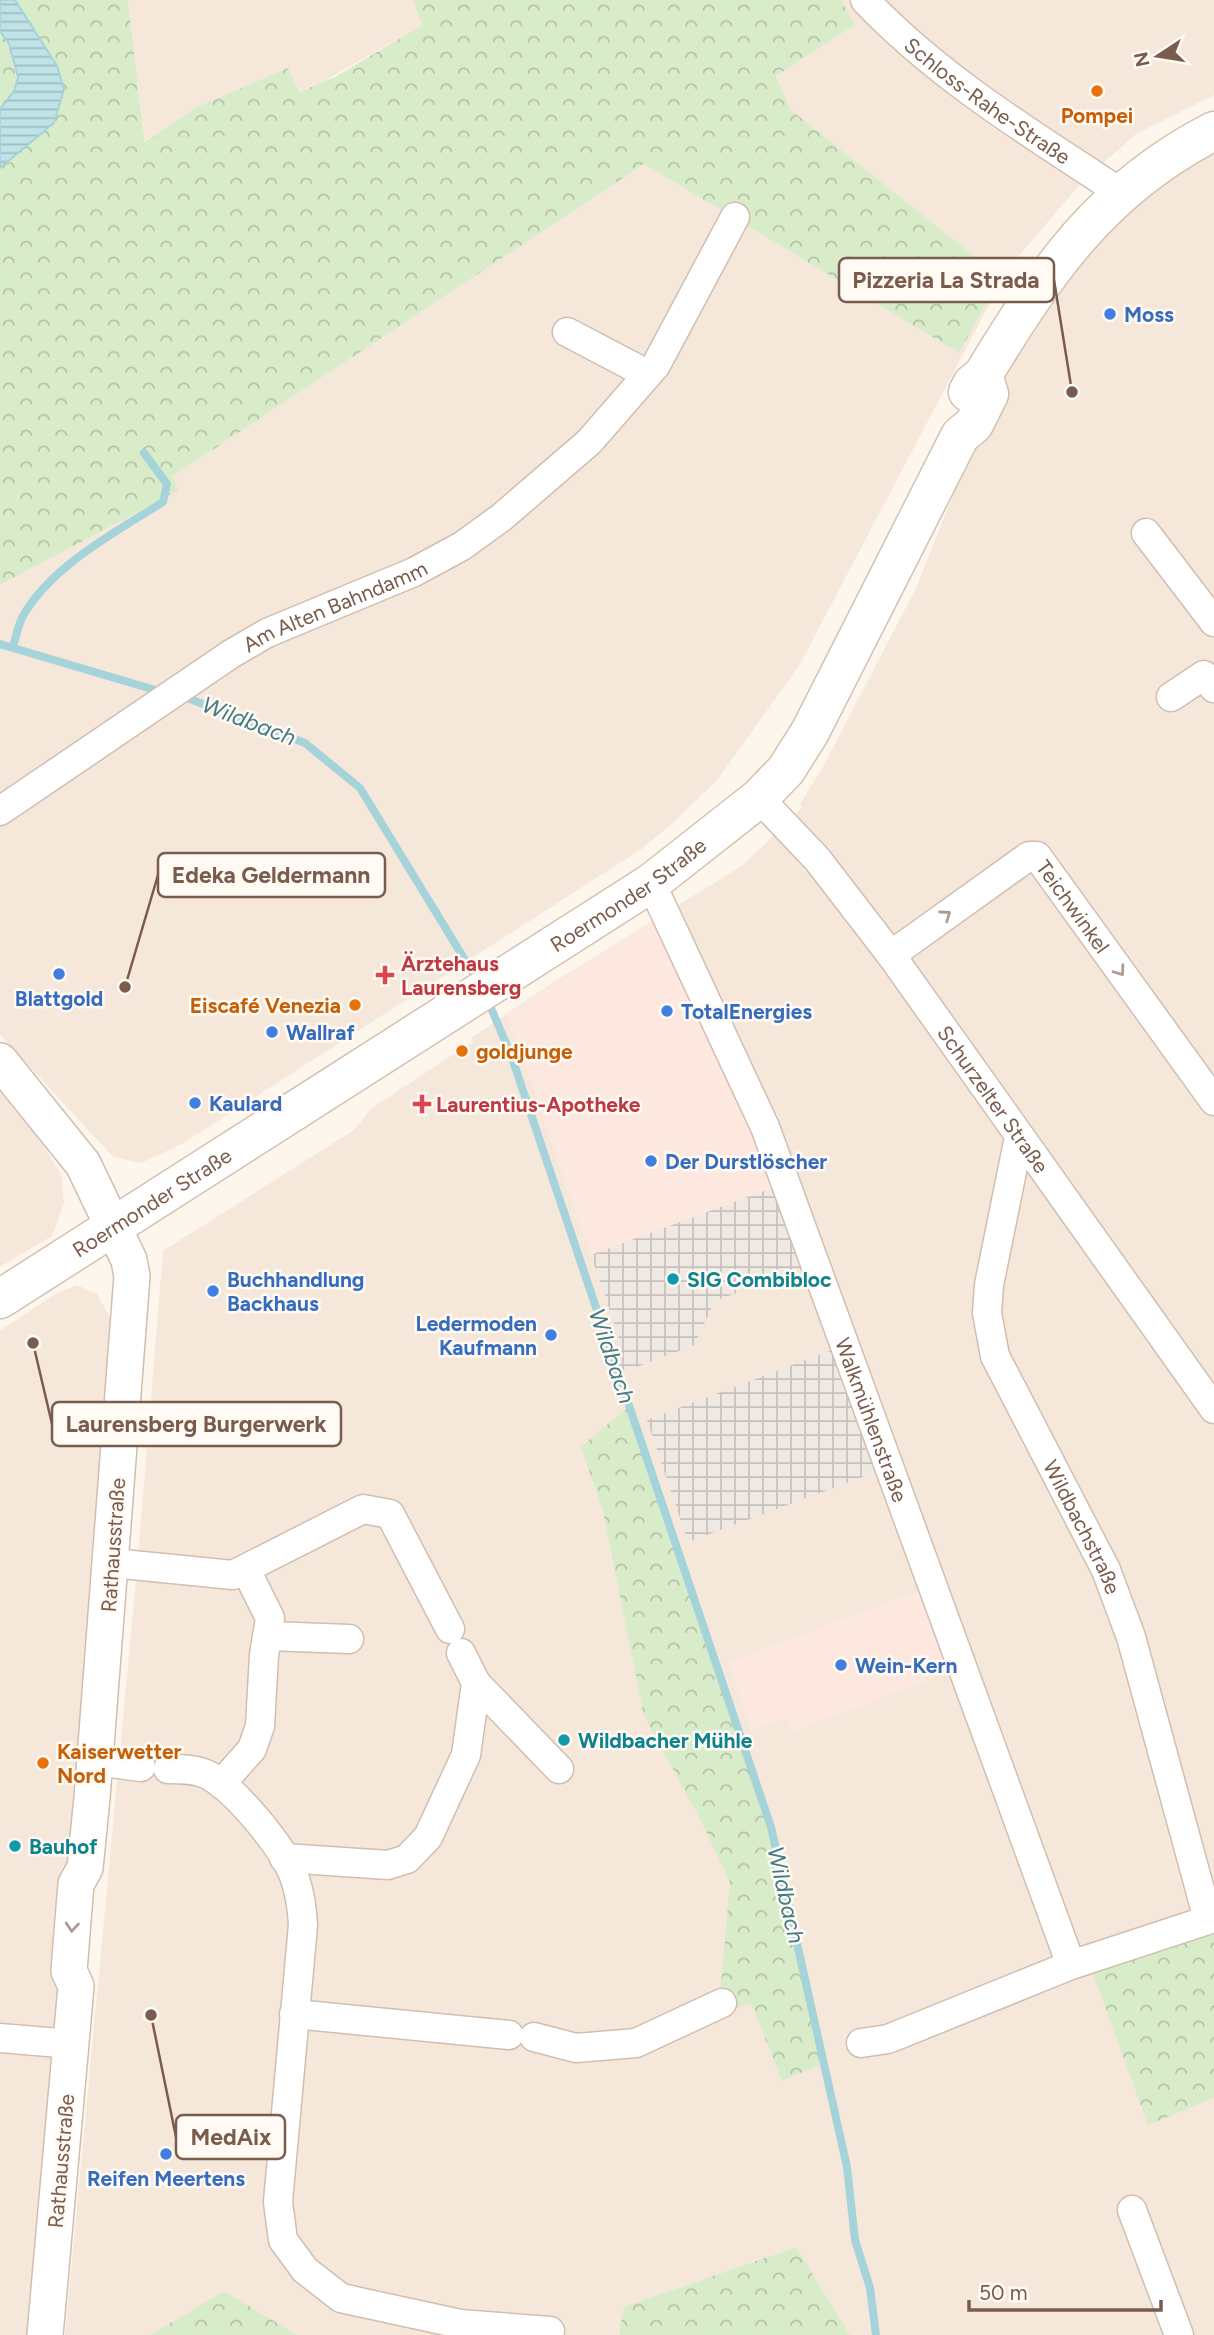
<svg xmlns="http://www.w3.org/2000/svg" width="1214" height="2335" viewBox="0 0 1214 2335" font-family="Figtree,sans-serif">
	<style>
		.residential { fill: #f5e8da }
		.commercial { fill: #fde8e0 }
		.industrial { fill: url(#industrial-grid) }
		.forest { fill: url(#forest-crowns) }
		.water { fill: url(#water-rules); stroke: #a5d3da; stroke-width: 2 }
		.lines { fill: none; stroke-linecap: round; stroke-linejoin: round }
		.stream { stroke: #a5d3da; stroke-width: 8 }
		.minor-casing { stroke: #d1beb0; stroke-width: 31 }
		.tertiary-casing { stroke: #d1beb0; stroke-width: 38 }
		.secondary-casing { stroke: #d6c0b0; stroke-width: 41 }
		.minor { stroke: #fff; stroke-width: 28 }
		.tertiary { stroke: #fff; stroke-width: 35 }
		.secondary { stroke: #fff; stroke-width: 38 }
		.oneway { stroke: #af9d94 }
		.food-dot { fill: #e8710a; stroke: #fffaf3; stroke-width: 2.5 }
		.shop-dot { fill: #3f7fe0; stroke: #fffaf3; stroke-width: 2.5 }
		.health-dot { fill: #e0444e; stroke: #fffaf3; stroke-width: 2.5 }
		.culture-dot { fill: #0f9aa8; stroke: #fffaf3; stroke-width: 2.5 }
		.labels { text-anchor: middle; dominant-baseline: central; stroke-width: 5; stroke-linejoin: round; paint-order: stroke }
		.street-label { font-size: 21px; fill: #7a5c4d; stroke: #fffaf3 }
		.food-label { font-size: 21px; font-weight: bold; fill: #c56008; stroke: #fffaf3; text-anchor: start }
		.shop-label { font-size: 21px; font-weight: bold; fill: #366cbe; stroke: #fffaf3; text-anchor: start }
		.health-label { font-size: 21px; font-weight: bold; fill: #be3a42; stroke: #fffaf3; text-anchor: start }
		.culture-label { font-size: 21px; font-weight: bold; fill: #0d838f; stroke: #fffaf3; text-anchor: start }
		.water-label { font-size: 23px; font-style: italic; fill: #437c86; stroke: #fffaf3 }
		.leader { fill: none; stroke: #7a5c4d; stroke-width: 2.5 }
		.callout-dot { fill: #7a5c4d; stroke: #fffaf3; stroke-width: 2.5 }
		.callout { fill: #fffaf3; stroke: #7a5c4d; stroke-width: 2.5 }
		.callout-label { font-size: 23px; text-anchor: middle; font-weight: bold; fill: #7a5c4d }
	</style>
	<defs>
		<pattern id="industrial-grid" width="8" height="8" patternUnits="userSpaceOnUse" patternTransform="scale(1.75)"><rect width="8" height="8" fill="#efe9e4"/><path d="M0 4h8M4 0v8" fill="none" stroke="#c7c0bb"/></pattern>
		<pattern id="forest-crowns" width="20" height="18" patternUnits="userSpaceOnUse" patternTransform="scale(1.75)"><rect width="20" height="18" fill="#d8ecc9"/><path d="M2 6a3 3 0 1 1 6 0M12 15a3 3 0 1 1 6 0" fill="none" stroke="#b4c2a5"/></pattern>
		<pattern id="water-rules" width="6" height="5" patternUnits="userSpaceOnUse" patternTransform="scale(1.75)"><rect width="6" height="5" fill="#bfe3e8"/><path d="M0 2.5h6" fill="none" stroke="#a0bbbe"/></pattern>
	</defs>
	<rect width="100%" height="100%" fill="#fdf6ec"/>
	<path class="residential" d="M128,0H413L422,25L321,83L298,92L288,68L197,107L143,142Z
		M841,0H1214V95L1136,134L1083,181L1009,267L799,666L718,779L675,821L643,848L182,1144L141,1163L113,1157L0,1034V585L178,490L172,477L644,164L959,353L1001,277L791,110L776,76L855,25Z
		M1214,153V2335H850L795,2247L625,2307L619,2335H297L224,2291L150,2335H65L136,1580L163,1251L354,1130L372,1108L472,1042L471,1038L546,987L743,865L802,808L800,804L824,765L916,588L996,388L1052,293L1102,232L1168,178Z
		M0,1082L16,1101L62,1176L64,1203L52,1236L0,1267Z
		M77,1285L97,1294L111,1319L81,1759L29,2335H0V1331L52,1296Z"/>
	<path class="commercial" d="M656,919L750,1124L775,1187L591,1255L507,1014Z
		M924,1589L954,1671L791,1732L785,1718L751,1731L729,1662Z"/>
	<path class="industrial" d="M775,1187L804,1268L715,1301L694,1345L621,1373L609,1340L619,1337L591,1255Z
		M835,1349L881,1470L688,1542L647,1420Z"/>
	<path class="forest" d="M15,0H128L144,142L197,107L288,68L299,92L335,77L422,25L413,0H841L855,25L776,76L791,110L1001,277L959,353L644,164L172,477L179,490L0,585V168L16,153L57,66Z
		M0,31C16,55 27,89 0,109Z
		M627,1408L768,1828L821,2064L782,2081L751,2003L726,2012L720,1996L730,1882L700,1819L644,1716L603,1511L581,1447Z
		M1214,1934V2098L1148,2125L1092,1971Z
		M796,2247L850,2335H619L624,2307Z
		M224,2291L297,2335H150Z"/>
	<path class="water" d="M0,0H15L57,66L64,89L54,123L0,168V109L14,91L18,77L9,44L0,31Z"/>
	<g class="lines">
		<path class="stream" d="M0,644L162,692
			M13,647C16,637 18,625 23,616C51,566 116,532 163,502L167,484L144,453
			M182,696L305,743L360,788L479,983
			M488,1001L511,1055L771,1827L847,2167L855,2240L870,2288L876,2335"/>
		<g class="minor-casing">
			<g id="minor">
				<path id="s1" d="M865,0C938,77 1031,134 1120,192"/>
				<path d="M567,332L647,374"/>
				<path d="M1146,533L1214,622"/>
				<path d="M1171,697L1204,675L1214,688"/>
				<path id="s2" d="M759,798L817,859L891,955L1214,1409"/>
				<path id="s3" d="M0,811L231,654L267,633L414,572L462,546L502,517L553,473L589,442L656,365L735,217"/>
				<path id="s4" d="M651,883L765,1127L1071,1965"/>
				<path id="s5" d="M891,955L1029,856H1037L1214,1101"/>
				<path id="s6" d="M1019,1137L989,1285L987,1313L995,1356L1106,1570L1131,1637L1208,1919"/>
				<path d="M112,1563L233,1575L363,1509L390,1514L450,1629"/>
				<path d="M269,1636L349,1639"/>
				<path d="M461,1653L476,1683L559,1769"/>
				<path d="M95,1761L141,1767"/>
				<path d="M168,1769C181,1769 194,1769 206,1774C234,1787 283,1847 294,1876C300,1892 302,1908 303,1925L278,2202L283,2240L305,2270L341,2298L460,2324L550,2331"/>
				<path d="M221,1784L252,1749L260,1726L264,1655L270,1618L246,1570"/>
				<path d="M284,1858L388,1865L407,1859L428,1837L466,1755L476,1683"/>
				<path d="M294,2014L509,2035"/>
				<path d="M534,2037L576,2048L636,2043L722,2003"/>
				<path d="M0,2038L71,2044"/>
				<path d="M861,2043L888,2039L1071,1965L1214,1918"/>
				<path d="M1132,2210L1179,2335"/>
			</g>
		</g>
		<g class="tertiary-casing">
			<path id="tertiary" d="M0,1061L83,1164L129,1260L132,1276L92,1798L85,1868L76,1884L72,1933L69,1971L76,1986L45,2335"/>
		</g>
		<g class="secondary-casing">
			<g id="secondary">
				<path d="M968,392L972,384L983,375C1046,271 1102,188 1214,131"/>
				<path id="s7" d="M0,1299L651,883L759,798L786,770L810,732L960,436L974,424L989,394L983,375"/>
			</g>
		</g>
		<use href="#minor" class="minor"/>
		<use href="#tertiary" class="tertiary"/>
		<use href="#secondary" class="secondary"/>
	</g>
	<defs><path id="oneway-chevron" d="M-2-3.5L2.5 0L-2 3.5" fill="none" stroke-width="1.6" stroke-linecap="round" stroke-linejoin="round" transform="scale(1.75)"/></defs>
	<g class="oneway">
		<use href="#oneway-chevron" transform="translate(946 915) rotate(-35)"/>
		<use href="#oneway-chevron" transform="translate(1120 971) rotate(54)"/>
		<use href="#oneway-chevron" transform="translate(72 1927) rotate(95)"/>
	</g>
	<g class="food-dot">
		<circle cx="1097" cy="91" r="7"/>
		<circle cx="355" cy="1005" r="7"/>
		<circle cx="462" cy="1051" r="7"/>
		<circle cx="43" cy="1763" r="7"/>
	</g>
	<g class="shop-dot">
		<circle cx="1110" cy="314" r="7"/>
		<circle cx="59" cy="974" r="7"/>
		<circle cx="667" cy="1011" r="7"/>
		<circle cx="272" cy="1032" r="7"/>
		<circle cx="195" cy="1103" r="7"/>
		<circle cx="651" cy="1161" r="7"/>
		<circle cx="213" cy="1291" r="7"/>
		<circle cx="551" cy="1335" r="7"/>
		<circle cx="841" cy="1665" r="7"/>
		<circle cx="166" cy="2154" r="7"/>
	</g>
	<g class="health-dot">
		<path d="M381.5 964.5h7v7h7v7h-7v7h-7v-7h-7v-7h7z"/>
		<path d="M418.5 1093.5h7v7h7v7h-7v7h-7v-7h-7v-7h7z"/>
	</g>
	<g class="culture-dot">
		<circle cx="673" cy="1279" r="7"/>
		<circle cx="564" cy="1740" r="7"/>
		<circle cx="15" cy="1846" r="7"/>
	</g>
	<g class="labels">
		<g class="street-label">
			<text stroke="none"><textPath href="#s1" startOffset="159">Schloss-Rahe-Straße</textPath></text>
			<text stroke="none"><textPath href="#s3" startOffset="394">Am Alten Bahndamm</textPath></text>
			<text stroke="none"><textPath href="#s7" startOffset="747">Roermonder Straße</textPath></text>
			<text stroke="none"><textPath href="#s5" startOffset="240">Teichwinkel</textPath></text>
			<text stroke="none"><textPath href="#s2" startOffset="382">Schurzelter Straße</textPath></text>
			<text stroke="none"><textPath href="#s7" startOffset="180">Roermonder Straße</textPath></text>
			<text stroke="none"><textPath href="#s4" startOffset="581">Walkmühlenstraße</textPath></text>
			<text stroke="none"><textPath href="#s6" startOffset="415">Wildbachstraße</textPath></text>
			<text transform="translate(113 1545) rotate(-86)">Rathausstraße</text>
			<text transform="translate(61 2161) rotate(-85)">Rathausstraße</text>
		</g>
		<g class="food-label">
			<text x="1097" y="115" text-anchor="middle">Pompei</text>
			<text x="341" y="1005" text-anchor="end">Eiscafé Venezia</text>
			<text x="476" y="1051">goldjunge</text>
			<text x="57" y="1751">Kaiserwetter<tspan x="57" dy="24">Nord</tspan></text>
		</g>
		<g class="shop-label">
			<text x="1124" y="314">Moss</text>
			<text x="59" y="998" text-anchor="middle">Blattgold</text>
			<text x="681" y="1011">TotalEnergies</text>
			<text x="286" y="1032">Wallraf</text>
			<text x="209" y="1103">Kaulard</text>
			<text x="665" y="1161">Der Durstlöscher</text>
			<text x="227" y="1279">Buchhandlung<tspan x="227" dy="24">Backhaus</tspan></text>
			<text x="537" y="1323" text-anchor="end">Ledermoden<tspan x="537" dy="24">Kaufmann</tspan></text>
			<text x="855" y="1665">Wein-Kern</text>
			<text x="166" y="2178" text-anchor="middle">Reifen Meertens</text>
		</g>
		<g class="health-label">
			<text x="401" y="963">Ärztehaus<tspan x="401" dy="24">Laurensberg</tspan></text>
			<text x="436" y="1104">Laurentius-Apotheke</text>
		</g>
		<g class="culture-label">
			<text x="687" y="1279">SIG Combibloc</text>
			<text x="578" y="1740">Wildbacher Mühle</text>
			<text x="29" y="1846">Bauhof</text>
		</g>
		<g class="water-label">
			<text transform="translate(249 721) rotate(21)">Wildbach</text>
			<text transform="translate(612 1356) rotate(71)">Wildbach</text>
			<text transform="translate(786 1895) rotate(77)">Wildbach</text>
		</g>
	</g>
	<path class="leader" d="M1072 392L1054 280M125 987L158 875M33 1343L52 1424M151 2015L176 2137"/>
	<g class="callout-dot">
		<circle cx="1072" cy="392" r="7"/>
		<circle cx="125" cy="987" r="7"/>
		<circle cx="33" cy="1343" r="7"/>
		<circle cx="151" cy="2015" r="7"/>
	</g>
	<g class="callout">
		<rect x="839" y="258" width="215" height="44" rx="7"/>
		<rect x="158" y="853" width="227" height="44" rx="7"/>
		<rect x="52" y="1402" width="289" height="44" rx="7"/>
		<rect x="176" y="2115" width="109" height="44" rx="7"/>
	</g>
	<g class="callout-label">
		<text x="946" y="288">Pizzeria La Strada</text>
		<text x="271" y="883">Edeka Geldermann</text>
		<text x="196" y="1432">Laurensberg Burgerwerk</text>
		<text x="231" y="2145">MedAix</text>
	</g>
	<g transform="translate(1158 56) rotate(258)" stroke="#fffaf3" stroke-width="5" paint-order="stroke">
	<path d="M0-5L12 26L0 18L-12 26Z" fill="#7a5c4d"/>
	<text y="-10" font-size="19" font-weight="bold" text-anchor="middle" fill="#7a5c4d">N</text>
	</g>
	<path d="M969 2300v10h192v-10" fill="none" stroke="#7a5c4d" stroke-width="3.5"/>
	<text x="979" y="2300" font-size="21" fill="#7a5c4d" stroke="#fffaf3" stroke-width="5" paint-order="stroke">50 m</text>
</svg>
